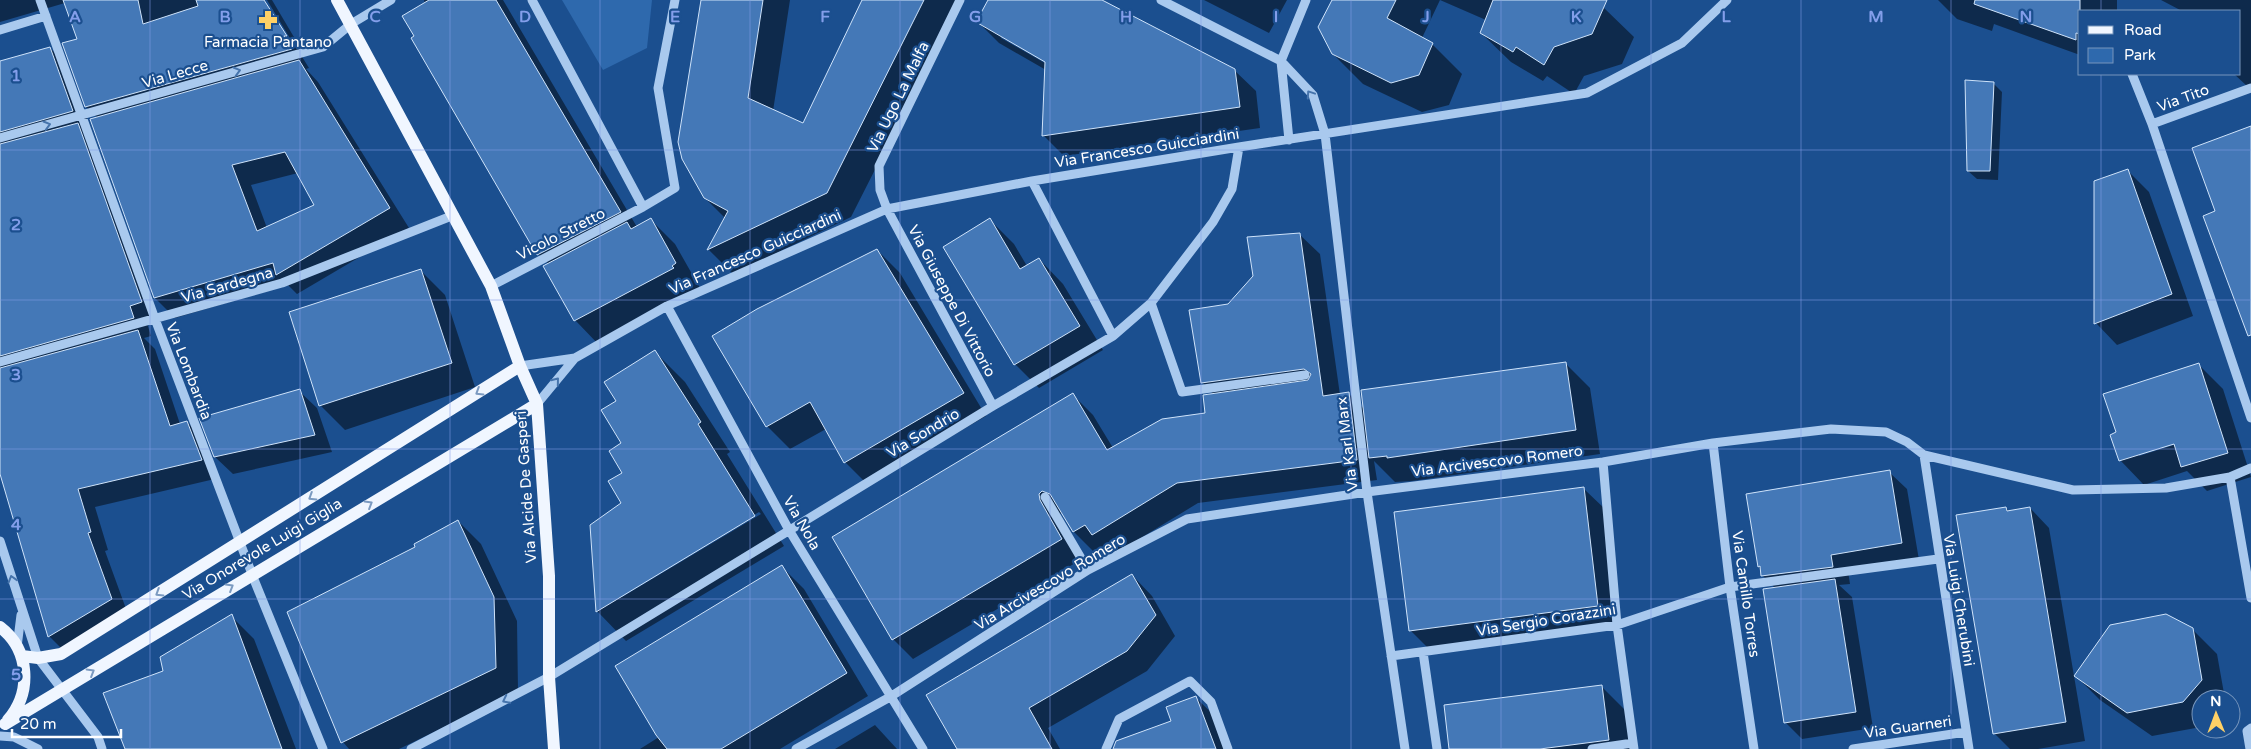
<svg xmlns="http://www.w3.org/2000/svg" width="2251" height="749" viewBox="0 0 2251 749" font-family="'Varela Round',sans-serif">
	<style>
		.green { fill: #2e69ad }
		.shadow { fill: #0007; fill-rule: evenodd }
		.building { fill: #4478b7; stroke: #cfe3fa; fill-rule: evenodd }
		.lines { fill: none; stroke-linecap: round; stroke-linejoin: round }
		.minor { stroke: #a9c9ee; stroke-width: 9 }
		.major { stroke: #f0f6ff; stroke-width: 12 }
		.oneway { stroke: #4674ac }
		.oneway2 { stroke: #7b9ac1 }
		.grid { fill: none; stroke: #839eea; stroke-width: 1; stroke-opacity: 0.55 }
		.labels { text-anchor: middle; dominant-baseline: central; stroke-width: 4.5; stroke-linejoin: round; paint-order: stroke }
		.poi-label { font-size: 15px; fill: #fff; stroke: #1b4f8f }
		.street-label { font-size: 15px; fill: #fff; stroke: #1b4f8f }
		.grid-label { font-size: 16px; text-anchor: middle; font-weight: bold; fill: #839eea; stroke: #1b4f8f; stroke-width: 4.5; stroke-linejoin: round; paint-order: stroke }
	</style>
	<rect width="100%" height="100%" fill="#1b4f8f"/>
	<path class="green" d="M562,0H652L647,48L603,70Z"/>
	<path class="shadow" d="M0,0H264L289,42L291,40L267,0H272L304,54L301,55L309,68L306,69L318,82L409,228L297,294L288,285L175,318L155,298L91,120L98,118L86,107L64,44L79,40L65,3L0,22ZM298,173L316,206L267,228L251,185Z
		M424,0H503L637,227L651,220L675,244L700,288L599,345L575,320L549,264L538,254L416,36L425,4Z
		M702,0H790L773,111L804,125L864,0H961L851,217L733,274L709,250L725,218L705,198Z
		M989,0H1099L1234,70L1256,91L1260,128L1064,156L1043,135L1046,70L999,43L978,22ZM1001,35L1051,64L1050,66L1001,38Z
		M1204,0H1287L1269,33Z
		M1333,0H1440L1422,38L1432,44L1462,74L1449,105L1422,112L1363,84L1333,54Z
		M1440,0H1589L1604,8L1634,37L1622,64L1584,76L1574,94L1547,76L1543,81L1511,62L1481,33L1486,20Z
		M1938,0H2117V11H2080V55L1994,24L1992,31L1957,19Z
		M2161,0H2251V84L2247,86L2234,74H2240V11H2182Z
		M50,48L68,66L159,320L147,323L151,336L144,338L155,349L180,424L187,422L205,440L219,478L95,507L108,550L105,551L129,617L67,654L49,636L0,469V62Z
		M1993,83L2002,92L1998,180L1977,179L1968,171Z
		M2128,171L2149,192L2193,316L2117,345L2096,323Z
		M990,220L1014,244L1027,266L1039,259L1063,284L1103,350L1039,388L1015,364Z
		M1299,234L1320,254L1340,395L1349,394L1365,410L1566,364L1590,388L1600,454L1412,481L1395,482L1374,461L1377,480L1198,503L1113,555L1104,546L1094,552L1074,532L1062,512L1059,515L1082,559L913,659L893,639L1073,395L1093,415L1113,448L1207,414L1214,395L1202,382L1228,305Z
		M877,250L900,273L986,416L868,485L845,462L826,429L790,449L767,426Z
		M421,271L445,295L475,387L345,430L320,405Z
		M655,352L685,382L730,452L727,454L784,546L626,641L597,611L622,503L623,443L617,402ZM759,512L761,514L622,597V594Z
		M2199,365L2223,389L2251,477L2207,491L2187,471L2144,485L2120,460L2117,433ZM2179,441L2180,443L2139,456V453Z
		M299,391L317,408L332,452L233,474L215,457Z
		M1889,472L1907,489L1919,560L1848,571L1850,584L1839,585L1852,597L1873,728L1802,739L1785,722L1775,588L1763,576L1759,566Z
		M1584,489L1605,509L1618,626L1431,651L1410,630Z
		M2006,508L2010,512L2030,508L2049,528L2085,741L2038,749H2010L1994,733Z
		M458,521L481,544L517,621L518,691L399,749H349L343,742L288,612L417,548Z
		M782,567L804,589L868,696L780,749H640L659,737Z
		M1132,575L1152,596L1175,636L1147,671L1048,728L1060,749H958Z
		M231,616L254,639L296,749H126Z
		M2192,629L2217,654L2225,699H2201V727L2152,736L2100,700L2076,676Z
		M1602,687L1626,711L1631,749H1450Z
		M1195,697L1220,721L1230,749H1154L1172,722Z
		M875,725L897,749H835Z"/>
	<path class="building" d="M63,0H138L143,24L198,6L196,0H264L287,36H284L292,49L85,107L62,43L77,39Z
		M429,0H496L621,212L537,255L411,38L414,36L402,16Z
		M701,0H763L748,98L803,123L862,0H924L827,193L707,250L728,211L704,198L682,159L678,142Z
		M988,0H1102L1235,69L1240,107L1042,136L1045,62L976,22Z
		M1332,0H1396L1387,18L1433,43L1419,75L1391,83L1332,54L1318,27Z
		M1493,0H1607L1592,34L1554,47L1544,65L1516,47L1513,52L1480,33Z
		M1975,0H2080V34L2076,33V40L1974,4Z
		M50,47L73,111L0,132V61Z
		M299,60L390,208L276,275L273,263L154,298L90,119ZM285,152L314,205L257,231L232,165Z
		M1965,80L1994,82L1990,171H1967Z
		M78,123L142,302L130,306L134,318L0,356V144Z
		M2251,126V335L2248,336L2203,216L2215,211L2192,148Z
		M2128,169L2172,294L2094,324V181Z
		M651,218L676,263L672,266L674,268L574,321L543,266L627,222L631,229Z
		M990,218L1020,269L1039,258L1080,326L1014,365L943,247Z
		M1300,233L1323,396L1349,392L1357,460L1177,483L1092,535L1085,525L1073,532L1050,494L1042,491L1039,494L1040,500L1062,539L892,640L832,537L1073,393L1107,450L1162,419L1205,413L1203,395L1308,380L1311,374L1304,369L1201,383L1189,310L1228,304L1253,276L1247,237Z
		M877,249L964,393L844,463L810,402L766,427L712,336L757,309Z
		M421,269L452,363L319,406L289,312Z
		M138,330L170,426L187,421L202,460L78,489L91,532L88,533L112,599L48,637L0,474V368Z
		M655,350L701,422L698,424L755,516L596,612L590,525L621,503L608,481L622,473L609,451L621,443L601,410L616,401L604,382Z
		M1566,362L1576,430L1387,458V456L1369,458L1361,390Z
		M2199,363L2228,453L2181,467L2174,444L2119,461L2110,435L2116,432L2103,394Z
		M300,389L315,435L214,457L199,418Z
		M1890,470L1902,543L1831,555L1833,567L1761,576L1760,566L1758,567L1746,494Z
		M1584,487L1598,606L1409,631L1394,512Z
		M2006,507L2007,511L2030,507L2066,722L1993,734L1956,515Z
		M458,520L494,597L496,668L341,743L287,612L415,547L414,544Z
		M782,565L847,673L721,749H667L656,735L615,666Z
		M1132,574L1156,615L1127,651L1029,708L1052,749H957L926,695Z
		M1835,579L1856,712L1784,723L1763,589Z
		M232,614L282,749H125L103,693L163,671L160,657Z
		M2166,614L2193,628L2202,680L2183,702L2127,713L2074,676L2110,625Z
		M1602,685L1609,740L1540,749H1449L1444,705Z
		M1196,696L1216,749H1113L1116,741L1171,721L1166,707Z"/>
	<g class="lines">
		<path class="minor" d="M40,0L155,319L255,582L323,749
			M532,0L643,207L675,188L658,88L675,0
			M960,0L879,166L880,190L887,209L993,406
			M1161,0L1281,61L1313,95L1325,134L1367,492L1405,749
			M0,30L46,16
			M2132,74L2152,124L2251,418
			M2152,124L2251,88
			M0,138L323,47L351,24L391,0
			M1289,140L1281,61L1306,0
			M1032,181L1113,336
			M491,286L643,207
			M1151,303L1182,392L1305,375
			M667,306L789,530L923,749
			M0,362L282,283L454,215
			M520,366L575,358L667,306L887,209L1032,181L1239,147L1587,93L1682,43L1727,0
			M537,404L575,358
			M1713,443L1730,587L1754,749
			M1924,455L1969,749
			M1603,462L1617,625L1634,749
			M2230,477L2251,598
			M1045,497L1088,570
			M0,541L38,658L98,737L102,749
			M17,647L21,615
			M1423,652L1437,749
			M1391,656L1617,625L1730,587L1938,559
			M0,736L14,737L38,749
			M411,749L549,677L993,406L1113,336L1151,303L1213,222L1232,189L1239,147
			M796,749L890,697L1088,570L1187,519L1367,492L1603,462L1713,443L1831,429L1886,432L1907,442L1924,455L2073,490L2166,488L2230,477L2251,468
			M1106,749L1119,719L1190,681L1211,702L1228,749
			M1592,749L1633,743
			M1853,749L1966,732
			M2250,749L2247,731L2251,728"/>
		<path class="major" d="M337,0L491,286L520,366L537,404L549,576V677L554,749
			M0,627C30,650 32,692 8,720
			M22,656L38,658L61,654L520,366
			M5,724L537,404"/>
	</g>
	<defs><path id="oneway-chevron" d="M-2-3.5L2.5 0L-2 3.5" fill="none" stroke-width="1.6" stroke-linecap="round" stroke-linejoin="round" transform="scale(1.25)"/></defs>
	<g class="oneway">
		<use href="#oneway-chevron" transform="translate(237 71) rotate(-16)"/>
		<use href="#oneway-chevron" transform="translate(1310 94) rotate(-124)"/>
		<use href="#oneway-chevron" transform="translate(47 125) rotate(-16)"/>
		<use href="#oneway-chevron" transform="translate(556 381) rotate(-51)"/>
		<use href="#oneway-chevron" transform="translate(12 579) rotate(-107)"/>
		<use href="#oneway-chevron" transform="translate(506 700) rotate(153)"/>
	</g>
	<g class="oneway2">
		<use href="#oneway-chevron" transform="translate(479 392) rotate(148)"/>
		<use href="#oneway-chevron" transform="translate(312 497) rotate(148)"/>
		<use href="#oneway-chevron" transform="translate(369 504) rotate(-31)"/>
		<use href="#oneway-chevron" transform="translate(230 587) rotate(-31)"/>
		<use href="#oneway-chevron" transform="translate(159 593) rotate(148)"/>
		<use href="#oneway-chevron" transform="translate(91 672) rotate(-31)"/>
	</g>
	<path class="grid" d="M150,0V749M300,0V749M450,0V749M600,0V749M750,0V749M900,0V749M1050,0V749M1201,0V749M1351,0V749M1501,0V749M1651,0V749M1801,0V749M1951,0V749M2101,0V11M2101,74V749M0,150H2251M0,300H2251M0,449H2251M0,599H2251"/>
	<defs>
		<g id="pharmacy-bare" transform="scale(1.5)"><path d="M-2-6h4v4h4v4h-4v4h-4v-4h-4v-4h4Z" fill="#ffd166" stroke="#1b4f8f" stroke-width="2.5" paint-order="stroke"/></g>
	</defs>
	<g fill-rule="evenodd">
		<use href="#pharmacy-bare" x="268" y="20"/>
	</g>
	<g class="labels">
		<g class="poi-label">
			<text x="268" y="42">Farmacia Pantano</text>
		</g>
		<g class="street-label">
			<text transform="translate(175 74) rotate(-16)">Via Lecce</text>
			<text transform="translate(898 97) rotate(-64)">Via Ugo La Malfa</text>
			<text transform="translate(2183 98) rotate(-20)">Via Tito</text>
			<text transform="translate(1147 148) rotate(-9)">Via Francesco Guicciardini</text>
			<text transform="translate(561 234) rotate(-27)">Vicolo Stretto</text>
			<text transform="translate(755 252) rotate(-24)">Via Francesco Guicciardini</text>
			<text transform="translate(227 285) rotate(-16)">Via Sardegna</text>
			<text transform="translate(952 301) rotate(62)">Via Giuseppe Di Vittorio</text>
			<text transform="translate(189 371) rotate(69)">Via Lombardia</text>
			<text transform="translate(923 433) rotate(-31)">Via Sondrio</text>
			<text transform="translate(1347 444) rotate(-97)">Via Karl Marx</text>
			<text transform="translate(1497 461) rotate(-7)">Via Arcivescovo Romero</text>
			<text transform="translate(526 487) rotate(-94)">Via Alcide De Gasperi</text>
			<text transform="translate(802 523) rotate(60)">Via Nola</text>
			<text transform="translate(262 549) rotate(-31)">Via Onorevole Luigi Giglia</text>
			<text transform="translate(1050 582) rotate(-31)">Via Arcivescovo Romero</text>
			<text transform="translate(1746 594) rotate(82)">Via Camillo Torres</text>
			<text transform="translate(1959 600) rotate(81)">Via Luigi Cherubini</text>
			<text transform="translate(1546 620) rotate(-9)">Via Sergio Corazzini</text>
			<text transform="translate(1908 727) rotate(-8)">Via Guarneri</text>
		</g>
	</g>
	<g class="grid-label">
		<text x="75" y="22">A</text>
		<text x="225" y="22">B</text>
		<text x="375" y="22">C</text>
		<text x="525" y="22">D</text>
		<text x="675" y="22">E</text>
		<text x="825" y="22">F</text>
		<text x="975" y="22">G</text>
		<text x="1126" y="22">H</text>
		<text x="1276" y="22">I</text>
		<text x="1426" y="22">J</text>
		<text x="1576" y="22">K</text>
		<text x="1726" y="22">L</text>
		<text x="1876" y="22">M</text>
		<text x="2026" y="22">N</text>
		<text x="16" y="81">1</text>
		<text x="16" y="230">2</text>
		<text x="16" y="380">3</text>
		<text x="16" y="530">4</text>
		<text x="16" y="680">5</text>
	</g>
	<rect x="2078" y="10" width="162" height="65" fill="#1b4f8f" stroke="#7695bc"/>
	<rect x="2088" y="26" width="25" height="8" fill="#f0f6ff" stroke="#7695bc"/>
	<text x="2124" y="35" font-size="15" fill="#ffffff">Road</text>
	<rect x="2088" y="48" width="25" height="15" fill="#2e69ad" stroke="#7695bc"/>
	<text x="2124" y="60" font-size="15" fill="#ffffff">Park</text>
	<g transform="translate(2216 714) rotate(359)"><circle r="24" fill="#1b4f8f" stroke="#7695bc"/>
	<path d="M0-4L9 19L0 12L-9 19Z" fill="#ffd166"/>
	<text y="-8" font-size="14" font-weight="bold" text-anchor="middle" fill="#ffffff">N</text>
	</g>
	<path d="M12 729v8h109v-8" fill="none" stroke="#ffffff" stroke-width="2.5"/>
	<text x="20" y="729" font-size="15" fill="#ffffff" stroke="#1b4f8f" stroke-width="4" paint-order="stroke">20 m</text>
</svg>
